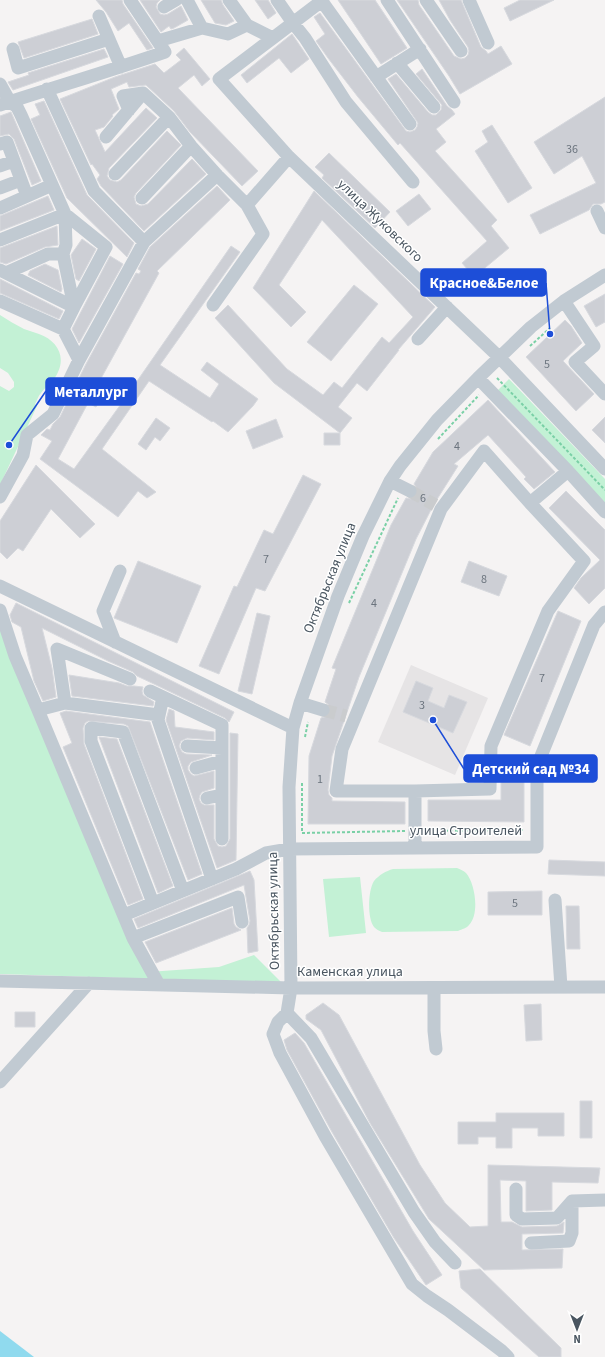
<svg xmlns="http://www.w3.org/2000/svg" width="605" height="1357" viewBox="0 0 605 1357" font-family="'Source Sans 3',sans-serif">
	<style>
		.education { fill: #e6e4e5 }
		.green { fill: #c3f1d5 }
		.water { fill: #90daee }
		.building { fill: #cdcfd5; stroke: #d7d9de; fill-rule: evenodd }
		.lines { fill: none; stroke-linecap: round; stroke-linejoin: round }
		.minor-tunnel { stroke: #caccce; stroke-width: 13; stroke-dasharray: 13 6; stroke-linecap: butt }
		.path { stroke: #7ad0a6; stroke-width: 2; stroke-dasharray: 3 2; stroke-linecap: butt }
		.minor { stroke: #c1cad2; stroke-width: 13 }
		.labels { text-anchor: middle; dominant-baseline: central; stroke-width: 3; stroke-linejoin: round; paint-order: stroke }
		.number-label { font-size: 12px; fill: #6b747e }
		.street-label { font-size: 14px; fill: #4a5661; stroke: #fff }
		.leader { fill: none; stroke: #1d4ed8; stroke-width: 1.5 }
		.callout-dot { fill: #1d4ed8; stroke: #fff; stroke-width: 1.5 }
		.callout { fill: #1d4ed8; stroke: #1d4ed8; stroke-width: 1.5 }
		.callout-label { font-size: 15px; text-anchor: middle; font-weight: bold; fill: #fff }
	</style>
	<rect width="100%" height="100%" fill="#f5f3f3"/>
	<path class="education" d="M411,665L488,698L455,775L378,742Z"/>
	<path class="green" d="M0,315C8,320 16,325 24,329C29,331 34,332 39,334C56,340 66,355 58,372C55,380 46,386 41,393C38,396 37,401 35,404L37,406L0,485V386L9,391L14,387V382L8,373L0,368Z
		M509,379L605,479V503L497,391Z
		M0,622L148,972L219,967L254,955L282,983L0,974Z
		M457,868C460,869 464,871 466,873C475,883 480,914 469,925C467,928 462,929 458,931L382,932C379,931 376,929 374,927C367,918 368,890 374,881C379,875 386,871 393,869Z
		M360,877L366,933L329,937L323,879Z"/>
	<path class="water" d="M0,1331L34,1357H0Z"/>
	<path class="building" d="M96,0H122L123,4L153,48L147,50L129,23L118,31L106,12Z
		M140,0H160L157,3L156,7L160,14L164,15L168,14L181,6L188,20L174,28L171,29L169,26L161,32Z
		M201,0H221L223,5L234,21L226,25L215,23Z
		M255,0H268L276,13L268,19Z
		M338,0H375L407,48L381,64Z
		M397,0H418L419,5L454,56L461,59L465,58L468,55L469,51L468,47L450,20L439,0H461L481,47L486,51L488,54L501,46L512,64L460,94L449,76Z
		M520,0H554L510,21L504,8Z
		M320,13L406,131L410,132L415,130L417,127L418,123L388,79L396,74L428,112L432,115H436L441,110L442,105L416,74L422,69L447,106L452,110L455,114L436,129L446,142L435,151L497,220L491,226L509,248L474,277L462,263L487,241L400,143L398,145L358,97L328,58L316,41L325,34L314,17Z
		M92,19L98,34L24,58L18,42Z
		M292,34L309,59L291,73L279,58L247,83L241,75Z
		M184,48L210,79L202,86L194,75L178,88L258,171L242,186L190,132L174,111L146,85L129,87L127,82L111,89L119,109L112,115L113,116L104,127L95,130L105,152L146,108L157,118L109,168L107,176L110,180L117,182L121,180L167,131L181,145L136,193L134,197L136,204L141,206L148,204L192,159L206,174L144,231L101,186L97,179L100,175L92,164L91,165L60,99L115,77L155,64L164,73L181,60L176,55Z
		M104,49L108,57L13,90L8,82L29,75L28,73Z
		M605,97V202L601,204H593L589,210L540,234L530,215L596,183L582,156L554,174L534,142Z
		M44,101L87,195L134,243L127,257L67,198L31,119L40,115L35,104Z
		M11,112L41,181L32,185L14,139L9,134L0,136V116Z
		M492,125L532,188L508,203L475,151L488,142L482,131Z
		M329,153L390,212L375,228L322,178L324,175L315,167Z
		M217,186L230,200L157,271L159,273L99,382L126,397L231,246L240,252L160,365L210,398L219,384L201,370L207,362L258,399L253,406L228,432L213,421L212,422L149,381L102,449L156,492L147,498L138,491L118,517L40,459L52,441L41,435L47,429L50,430L53,424L60,417L86,364L136,273L139,274L141,271L138,269L150,247ZM103,394L121,404L74,469L58,459L88,403L96,407Z
		M314,191L435,307L398,350H399L367,391L357,383L338,407L352,418L340,433L274,383L215,318L228,305L287,369L323,395L334,382L342,388L382,337L389,343L413,317L322,220L279,285L306,312L291,327L253,288Z
		M419,194L431,209L408,226L396,211Z
		M48,196L54,210L0,231V216Z
		M57,226L58,245L45,247L6,264L0,262V248Z
		M82,239L96,249L79,281L76,279L71,255Z
		M110,256L123,264L79,343L72,329Z
		M45,264L58,270L62,289L61,292L28,275L30,271Z
		M0,279L63,311L59,319L0,293Z
		M354,285L378,304L331,361L307,342Z
		M605,294V322L596,327L584,306Z
		M565,320L571,326L582,343L563,361L594,394L576,411L526,357Z
		M488,400L555,472L534,489L524,479L526,477L488,435L454,464L458,466L434,504L416,539L359,677L332,756L328,790L329,795L332,798V801L405,802V824H308L309,756L321,718L328,716L331,712L329,705L325,702L336,669L332,668L391,525L406,498L411,499L417,495L418,490L414,484L433,452Z
		M605,417V443L592,430Z
		M156,418L170,428L160,441L155,437L146,450L138,444Z
		M276,419L283,437L253,449L246,431Z
		M324,433H340V445H324Z
		M36,465L95,524L80,538L51,509L23,551L18,548L7,559L0,552V521Z
		M303,475L321,484L265,591L256,588L219,674L199,666L234,586L237,587L264,530L273,534Z
		M566,491L605,530V588L589,604L574,588L581,578L600,560L549,508Z
		M138,561L201,586L177,643L114,618Z
		M469,561L507,576L499,596L461,582Z
		M16,603L234,712L229,722L225,718L152,683L137,676L133,672L108,661L42,628L52,668L56,697L43,701L34,681L21,627L12,622L10,615Z
		M558,611L581,621L530,746L504,735Z
		M257,613L270,616L252,694L238,691Z
		M69,675L119,683L127,686H134L143,687L142,691L143,695L154,702L153,706L72,696Z
		M416,681L433,688L428,701L444,708L449,695L467,702L453,733L403,712Z
		M169,709L174,711L175,727L214,732V740L187,738L181,741L179,746L182,752L186,754L212,755L191,762L188,766V770L191,774L194,776L214,771V788L202,792L200,795L199,799L201,803L204,805H214V839L218,846L222,847L226,846L230,839V733L238,734L236,860L217,868L166,720Z
		M66,711L150,722L202,874L188,880L128,726L124,724L88,721L85,723L83,728L84,744L143,899L128,905L63,747L72,743L60,713Z
		M99,737L117,739L173,886L158,893Z
		M501,763H524V822L428,821V800H501Z
		M549,860L605,862V876L548,874Z
		M250,871L254,880L258,951L248,953L247,928L249,925L250,921L244,885L138,928L134,919Z
		M542,891V915H488V892Z
		M566,906H579L580,949H567Z
		M232,908L234,924L236,927L241,930L156,963L145,942Z
		M323,1003L339,1015L420,1165L445,1203L470,1227L488,1226V1165L600,1168L598,1183L552,1182V1210L526,1211V1181L500,1180L501,1222H512L522,1227L557,1226L564,1222L563,1233L522,1234V1250L563,1249L562,1268L484,1270L429,1219L370,1123L321,1030L306,1019V1015Z
		M541,1004L542,1040L526,1041L524,1005Z
		M15,1012H35V1027H15Z
		M295,1033L304,1043L413,1231L442,1275L426,1285L394,1238L332,1132L287,1050L284,1040Z
		M580,1101H592V1138H580Z
		M496,1113H564V1136H538V1128H512V1148H496V1137H478V1144H458V1122H496Z
		M480,1269L561,1348V1357H539L461,1288L459,1271Z"/>
	<g class="lines">
		<path class="minor-tunnel" d="M410,491L435,505
			M323,710L346,716"/>
		<path class="path" d="M530,346L550,328
			M497,378L605,490
			M438,439L479,395
			M349,603L398,498
			M305,737L308,722
			M302,783V833L405,831
			M425,831L523,830"/>
		<path class="minor" d="M187,0L202,28
			M277,0L293,23L305,38L346,102L413,182
			M321,0L410,124
			M323,0L219,79L289,157L499,357L605,469
			M387,0L454,102
			M426,0L461,51
			M469,0L488,43
			M164,7L176,0
			M99,16L121,67
			M247,25L273,38
			M158,41L202,28L228,34L247,25L229,0
			M13,49L18,68L109,39
			M397,63L434,107
			M376,77L420,49
			M0,84L10,102L17,107L21,115L65,214L66,245L63,254L74,307L63,329L79,360
			M47,89L94,191L144,242
			M0,105C55,87 110,71 165,52L130,0
			M129,110L123,96L143,93
			M106,137L143,93L169,117L191,146L217,175L247,205
			M0,144L7,142L27,196
			M0,166L14,161
			M115,174L169,117
			M0,188L21,180
			M142,198L191,146
			M0,208L52,185
			M597,211L605,228
			M0,240L65,214L106,247L74,307L0,270
			M6,273L48,254H63
			M0,301L63,329
			M564,301L594,346L575,362L605,394
			M213,305L263,234L247,205L289,157
			M418,339L447,307
			M478,378L568,471L605,512
			M390,481L410,491
			M0,497L23,455L27,435L53,414L79,360L144,242L217,175
			M0,586L293,728
			M0,610L15,656L38,710L65,703
			M115,642L103,611L120,571
			M130,679L57,649L65,703L159,715
			M150,691L222,725V839
			M163,697L158,720L212,879
			M300,703L323,710
			M38,710L133,938L159,985
			M187,746L222,748
			M196,768L222,761
			M415,791H336L342,749L441,509L484,451L530,503L568,471
			M207,798L222,795
			M415,848V791L490,789L491,746L548,611L584,561L530,503
			M555,900L561,987
			M153,903L91,741V728L123,732L183,891
			M124,915L236,869L266,853L289,849L537,847V766L594,625L605,612
			M133,938L238,897L242,922
			M0,981L291,988L605,987
			M434,988V1031L436,1049
			M287,1013L278,1022L273,1034L280,1053L325,1136L412,1284L427,1296L448,1310L502,1351L508,1357
			M0,1082L89,983
			M516,1189V1215L522,1219L557,1218L572,1201
			M531,1243L569,1241L572,1233V1201L605,1200
			M455,1263L435,1242L414,1212L311,1038L287,1013L291,988L289,787L293,728L300,703L338,596L363,536L390,481L400,466L437,420L478,378L531,327L564,301L605,275"/>
	</g>
	<g class="labels">
		<g class="number-label">
			<text x="572" y="149">36</text>
			<text x="547" y="364">5</text>
			<text x="457" y="446">4</text>
			<text x="423" y="498">6</text>
			<text x="266" y="559">7</text>
			<text x="484" y="579">8</text>
			<text x="374" y="603">4</text>
			<text x="542" y="678">7</text>
			<text x="422" y="705">3</text>
			<text x="320" y="779">1</text>
			<text x="515" y="903">5</text>
		</g>
		<g class="street-label">
			<text transform="translate(380 221) rotate(44)">улица Жуковского</text>
			<text transform="translate(330 578) rotate(-68)">Октябрьская улица</text>
			<text x="466" y="831">улица Строителей</text>
			<text transform="translate(274 911) rotate(-91)">Октябрьская улица</text>
			<text x="350" y="972">Каменская улица</text>
		</g>
	</g>
	<path class="leader" d="M550 334L546 283M9 445L46 391M433 720L464 769"/>
	<g class="callout-dot">
		<circle cx="550" cy="334" r="4"/>
		<circle cx="9" cy="445" r="4"/>
		<circle cx="433" cy="720" r="4"/>
	</g>
	<g class="callout">
		<rect x="421" y="269" width="125" height="27" rx="4"/>
		<rect x="46" y="378" width="90" height="27" rx="4"/>
		<rect x="464" y="755" width="133" height="27" rx="4"/>
	</g>
	<g class="callout-label">
		<text x="484" y="288">Красное&amp;Белое</text>
		<text x="91" y="397">Металлург</text>
		<text x="531" y="774">Детский сад №34</text>
	</g>
	<g transform="translate(577 1329) rotate(180)" stroke="#ffffff" stroke-width="3" paint-order="stroke">
	<path d="M0-3L7 15L0 10L-7 15Z" fill="#4a5661"/>
	<text y="-6" font-size="11" font-weight="bold" text-anchor="middle" fill="#4a5661">N</text>
	</g>
</svg>
